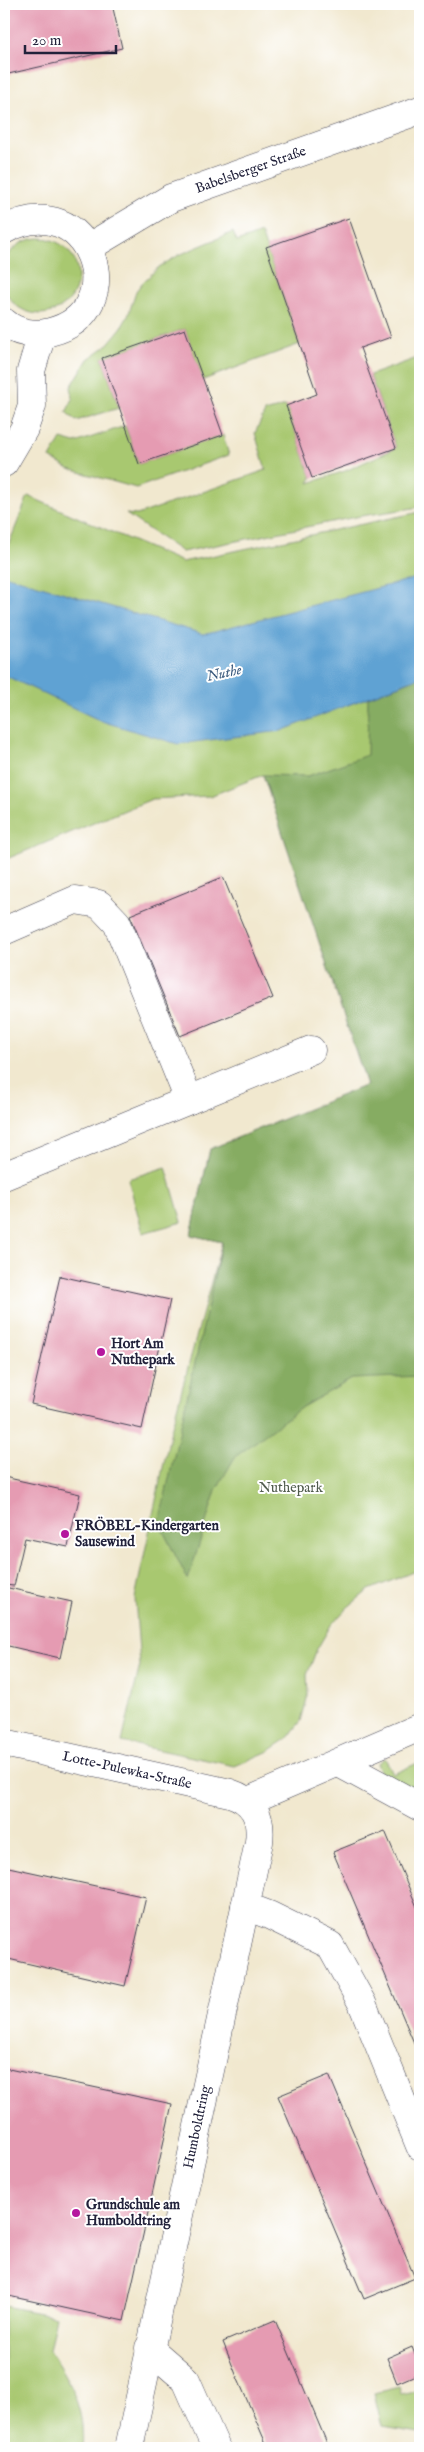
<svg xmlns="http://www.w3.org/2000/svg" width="424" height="2452" viewBox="0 0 424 2452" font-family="'IM FELL English',serif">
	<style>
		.green { fill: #a8c870; stroke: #657556 }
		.forest { fill: #86ac62; stroke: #54674e }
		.water { fill: #5fa2d3; stroke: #406287 }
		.building { fill: #e59bb2 }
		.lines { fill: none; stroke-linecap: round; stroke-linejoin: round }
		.minor-casing { stroke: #414051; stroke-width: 29 }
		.minor { stroke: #fff; stroke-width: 28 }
		.poi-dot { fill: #b5179e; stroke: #fff; stroke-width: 2 }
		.labels { text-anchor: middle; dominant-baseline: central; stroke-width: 4; stroke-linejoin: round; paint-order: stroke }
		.street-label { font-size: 14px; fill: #22223b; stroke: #fff }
		.poi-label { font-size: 14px; font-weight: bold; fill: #22223b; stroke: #fff; text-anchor: start }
		.park-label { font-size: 14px; fill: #515c4e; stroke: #fff }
		.water-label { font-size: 15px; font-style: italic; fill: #3d5c7f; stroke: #fff }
	</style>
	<rect width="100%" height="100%" fill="#fff"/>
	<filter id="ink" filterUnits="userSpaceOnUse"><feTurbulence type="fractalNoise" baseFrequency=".02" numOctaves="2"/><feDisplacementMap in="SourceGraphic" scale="10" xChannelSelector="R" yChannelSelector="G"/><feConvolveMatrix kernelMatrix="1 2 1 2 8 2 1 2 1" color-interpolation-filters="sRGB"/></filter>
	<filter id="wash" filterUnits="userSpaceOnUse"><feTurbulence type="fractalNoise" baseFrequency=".0096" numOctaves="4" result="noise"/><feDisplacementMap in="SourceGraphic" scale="20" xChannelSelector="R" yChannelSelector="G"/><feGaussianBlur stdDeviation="1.12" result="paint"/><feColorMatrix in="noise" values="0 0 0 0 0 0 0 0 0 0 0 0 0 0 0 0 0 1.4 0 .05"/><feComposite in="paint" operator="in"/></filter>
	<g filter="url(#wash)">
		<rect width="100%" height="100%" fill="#f1e8cf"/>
		<path class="green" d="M233,232L237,242L261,233L300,344L203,380L185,329L102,358L119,408L76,421L66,412L73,399L71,387L88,359L106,346L121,328L128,316L136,291L142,283L159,267L179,255Z
			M2 276a38 38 0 1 1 76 0a38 38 0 1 1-76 0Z
			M420,357V507L361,516L182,552L126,514L137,515L266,470L255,433L265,412L286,406L312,478L309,483L345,471L396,448L370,375Z
			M125,426L139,464L223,435L229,455L136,488L69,469L50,458L61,439L75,443Z
			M28,496L182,562L420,512V1569L369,1590L348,1607L331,1625L317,1649L307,1675L308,1695L301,1721L287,1739L269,1751L235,1766L122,1742L140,1665L135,1598L171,1430L222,1242L191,1235L210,1149L367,1085L263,775L210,796L152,799L4,860V556Z
			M166,1167L182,1222L143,1233L128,1179Z
			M385,1758L393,1774L420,1762V1795L380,1772L377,1763Z
			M4,2306L56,2316L49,2351C70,2380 86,2412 82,2448H4Z
			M399,2387L401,2394L420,2390L419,2433L382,2427L374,2393Z"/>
		<path class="forest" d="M420,677V1376L352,1379L302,1407L235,1457L216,1490L188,1580L159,1523L222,1242L191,1235L210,1149L367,1085L263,775L308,776L367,755L368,697Z"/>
		<path class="water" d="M4,575L203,634L420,577V677L281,731L178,744L101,721L4,675Z"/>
		<g id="blocks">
			<path class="building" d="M4,4H112L122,48L4,75Z
				M349,218L391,337L360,348L396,448L312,478L286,406L317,394L266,247Z
				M185,329L223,435L139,464L102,358Z
				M223,877L273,998L180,1036L130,915Z
				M60,1276L170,1300L142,1429L31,1404Z
				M4,1477L80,1494L68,1547L25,1538L14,1586L4,1585Z
				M4,1587L72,1602L60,1658L4,1645Z
				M385,1831L420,1914V2057L333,1852Z
				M4,1866L146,1897L125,1986L4,1958Z
				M4,2068L172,2104L124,2321L4,2295Z
				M329,2075L415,2278L364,2299L278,2096Z
				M275,2320L329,2448H268L237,2377L223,2342Z
				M412,2347L420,2367V2373L397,2383L387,2358Z"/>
		</g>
	</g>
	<g filter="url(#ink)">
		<use href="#blocks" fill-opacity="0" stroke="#414051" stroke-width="1"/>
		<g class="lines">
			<g class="minor-casing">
				<g id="minor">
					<path d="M4,230C89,183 135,311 50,332C35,336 16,333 4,322"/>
					<path id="s1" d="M89,247L171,198L420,110"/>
					<path d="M4,463L24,429L32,406L31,371L42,334"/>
					<path d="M4,931L75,900L99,904L117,923L189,1100L4,1176"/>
					<path d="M189,1100L311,1050"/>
					<path id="s2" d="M4,1743L230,1793C254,1801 262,1817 259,1842L129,2448"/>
					<path d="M339,1763L420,1807"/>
					<path d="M248,1801L420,1727"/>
					<path d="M245,1906L269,1915L330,1945L362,2003L420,2146"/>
					<path d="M149,2348L186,2380L216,2448"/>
				</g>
			</g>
			<use href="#minor" class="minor"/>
		</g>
	</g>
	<g class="poi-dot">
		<circle cx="101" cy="1352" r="5"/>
		<circle cx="65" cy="1534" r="5"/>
		<circle cx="76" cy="2213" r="5"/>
	</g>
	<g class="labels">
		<g class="street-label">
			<text stroke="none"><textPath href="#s1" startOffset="180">Babelsberger Straße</textPath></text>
			<text stroke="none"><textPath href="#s2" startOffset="126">Lotte-Pulewka-Straße</textPath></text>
			<text transform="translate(197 2127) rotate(-78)">Humboldtring</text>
		</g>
		<g class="poi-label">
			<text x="111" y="1344">Hort Am<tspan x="111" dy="16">Nuthepark</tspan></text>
			<text x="75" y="1526">FRÖBEL-Kindergarten<tspan x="75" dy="16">Sausewind</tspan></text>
			<text x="86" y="2205">Grundschule am<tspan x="86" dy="16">Humboldtring</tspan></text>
		</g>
		<g class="park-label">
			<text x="291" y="1488">Nuthepark</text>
		</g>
		<g class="water-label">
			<text transform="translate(224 673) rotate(-12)">Nuthe</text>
		</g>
	</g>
	<rect width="424" height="2452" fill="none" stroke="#fff" stroke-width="20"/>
	<path d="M25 45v8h91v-8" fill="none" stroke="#22223b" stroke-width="2.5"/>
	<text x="32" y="45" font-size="15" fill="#22223b" stroke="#ffffff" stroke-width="4" paint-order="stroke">20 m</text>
</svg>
